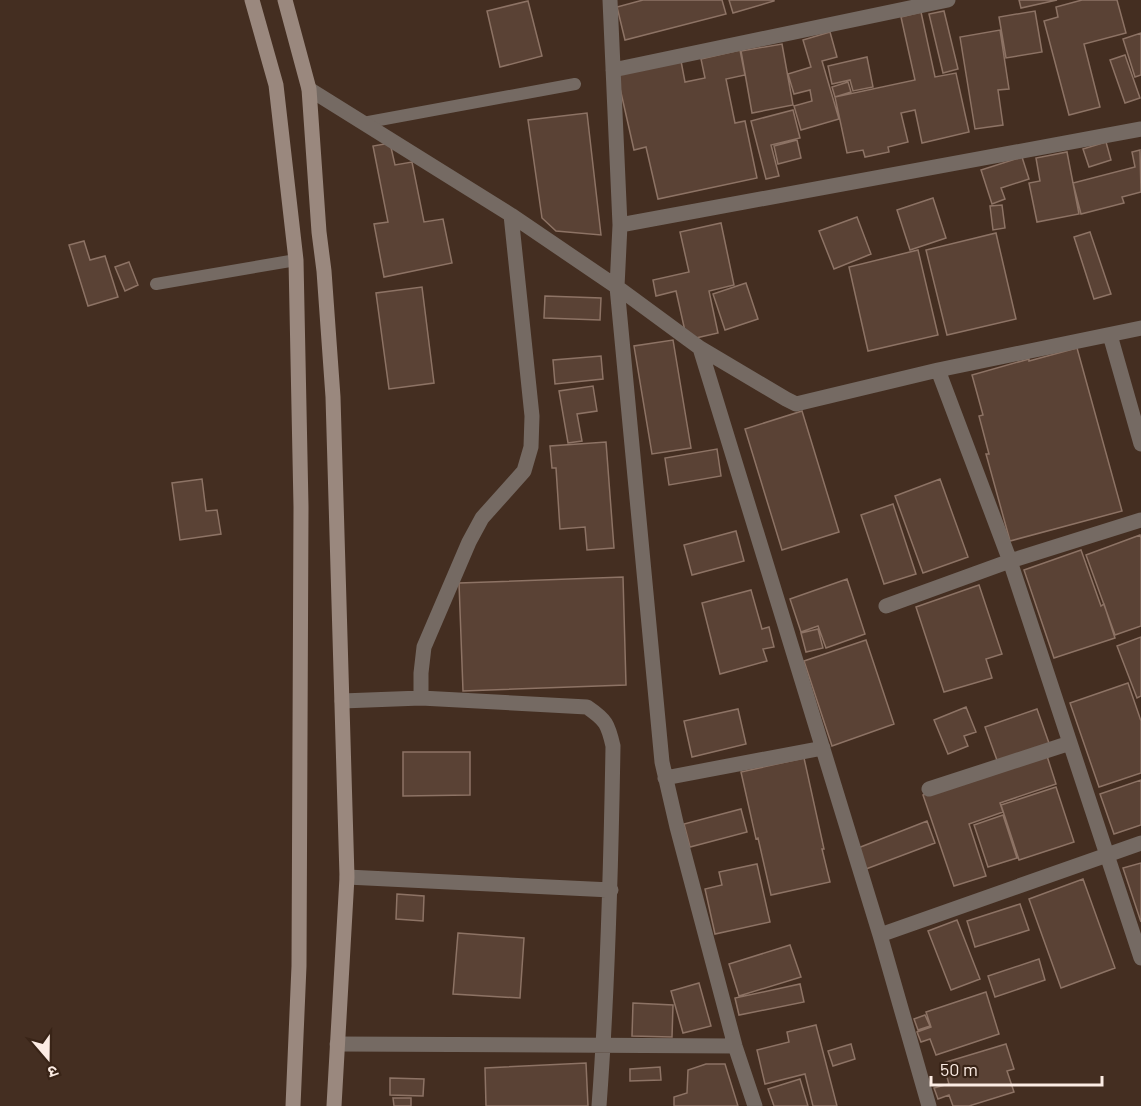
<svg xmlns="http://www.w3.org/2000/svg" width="1141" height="1106" viewBox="0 0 1141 1106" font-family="Barlow,'Noto Sans Devanagari',sans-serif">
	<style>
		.building { fill: #5a4235; stroke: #8d7365; stroke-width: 1.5 }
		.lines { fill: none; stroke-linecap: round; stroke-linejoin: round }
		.service { stroke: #756a63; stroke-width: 12 }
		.minor { stroke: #756a63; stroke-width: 15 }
		.secondary { stroke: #9a887e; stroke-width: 15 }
	</style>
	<rect width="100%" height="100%" fill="#442e21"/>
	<path class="building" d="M643,0H722L726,14L625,40L617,7Z
		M729,0H774V1L733,13Z
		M1019,0H1057L1021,8Z
		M1082,0H1117L1126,33L1084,44L1100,107L1069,115L1044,21L1058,17L1056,7Z
		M528,1L542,56L500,67L487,11Z
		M944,11L958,69L943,73L929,14Z
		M1035,11L1042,52L1006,58L999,17Z
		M921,12L935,77L956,73L969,132L922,143L915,110L901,113L908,142L888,147L889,152L865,157L863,150L847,153L835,97L915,80L901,17Z
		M1000,30L1009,89L998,90L1003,125L975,129L960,37Z
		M830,32L837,57L822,61L839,119L801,130L794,106L812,101L810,90L794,94L788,74L811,67L803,40Z
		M1141,33V75L1135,77L1123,39Z
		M782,44L793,105L752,113L741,51Z
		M740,50L745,75L726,79L735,123L745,121L757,178L658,199L646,147L634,150L617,75L681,61L685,82L705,78L701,59Z
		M1125,55L1140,98L1125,103L1110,60Z
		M867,57L873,87L853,91L850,80L832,84L828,66Z
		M848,82L851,92L835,97L832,87Z
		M793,110L800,138L771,145L779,176L766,179L751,121Z
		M587,113L601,235L556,231L542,218L528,120Z
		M797,140L801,158L778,164L774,146Z
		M1106,142L1111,160L1089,167L1083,149Z
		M390,143L395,165L412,162L424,222L443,219L452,263L384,277L374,224L388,222L373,146Z
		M1140,150L1141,192L1122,197L1124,203L1081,214L1073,183L1135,167L1132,152Z
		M1067,152L1079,214L1037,222L1029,183L1040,181L1036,158Z
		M1022,157L1029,179L1001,188L1005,199L992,204L981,170Z
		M933,198L946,238L910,250L897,210Z
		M1002,205L1005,228L993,230L990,206Z
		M857,217L871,254L834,269L819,231Z
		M721,223L734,285L709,291L718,333L687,340L676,291L656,296L653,280L689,272L680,232Z
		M1090,232L1111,294L1094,299L1074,237Z
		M996,233L1016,319L947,335L926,250Z
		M84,241L90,260L105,256L118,297L88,306L69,245Z
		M918,250L938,335L868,351L849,267Z
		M129,262L138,285L125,291L115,267Z
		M746,283L758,319L725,330L713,294Z
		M422,287L434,383L389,389L376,293Z
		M545,296L601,298L600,320L544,318Z
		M673,340L691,448L652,454L634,346Z
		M1077,348L1122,511L1010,541L986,454H989L979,416L983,415L972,375L1029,359V361Z
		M601,356L603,379L555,384L553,360Z
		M593,386L597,411L577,414L582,441L568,443L559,391Z
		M802,411L839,532L782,550L745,429Z
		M606,442L614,548L587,550L585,527L560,529L556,468H552L550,446Z
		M717,449L721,476L669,485L665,458Z
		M202,479L206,511L217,510L221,534L180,540L172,483Z
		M940,479L968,557L923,573L895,496Z
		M893,504L916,574L884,584L861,515Z
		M736,531L744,561L692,575L684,545Z
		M1140,535L1141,538V626L1115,635L1086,555Z
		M1081,550L1101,606L1104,604L1115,638L1054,658L1024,570Z
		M623,577L626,685L463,691L459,583Z
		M847,579L865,634L826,648L818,626L801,632L790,599Z
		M979,585L1002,654L986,659L992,678L944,692L916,607Z
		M751,590L762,629L769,627L774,647L763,649L767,661L720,674L702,603Z
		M818,629L823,648L806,652L801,633Z
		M1141,637V696L1137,698L1117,646Z
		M866,640L894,724L832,746L804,661Z
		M1128,683L1141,721V773L1099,787L1070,703Z
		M966,707L976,732L964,736L968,746L948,754L934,720Z
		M738,709L746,744L692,757L684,721Z
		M1037,709L1050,746L998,763L985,727Z
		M403,752H470V795L403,796Z
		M1046,753L1056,784L1000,803L1003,812L969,824L986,876L954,886L923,795Z
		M804,758L824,849H822L830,882L771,895L758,838L756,839L741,772Z
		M1141,780V825L1114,834L1100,794Z
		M1056,787L1074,842L1019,860L1001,805Z
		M741,809L747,832L690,847L684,824Z
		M1003,815L1017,858L988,867L974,825Z
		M927,821L935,843L866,869L858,848Z
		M1141,863V922L1123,868Z
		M757,864L770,922L715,934L705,889L722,885L719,872Z
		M1083,879L1115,968L1061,988L1029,899Z
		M397,894L424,896L423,921L396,919Z
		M1020,904L1029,930L975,947L967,921Z
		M957,920L980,979L951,990L928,931Z
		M458,933L524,938L520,998L453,994Z
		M790,945L801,977L739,996L729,964Z
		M1039,959L1045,980L995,997L988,976Z
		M699,983L711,1026L683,1033L671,991Z
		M800,984L804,1002L739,1015L735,998Z
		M986,992L999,1034L936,1055L930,1039L921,1042L917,1032L931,1027L926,1012Z
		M633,1003L673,1005L672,1037L632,1036Z
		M925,1015L930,1026L918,1030L914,1019Z
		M816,1025L837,1106H813L805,1074L765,1084L757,1050L789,1042L787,1032Z
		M851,1044L855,1059L833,1066L828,1051Z
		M1006,1044L1014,1069L1007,1071L1014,1092L969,1106H953L949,1095L938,1099L934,1088L949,1084L943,1063Z
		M586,1063L588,1106H486L485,1068Z
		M706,1064H725L738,1106H674V1097L687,1093L688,1070Z
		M660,1067L661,1080L630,1081V1069Z
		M390,1078L424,1079L423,1096L390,1095Z
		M800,1079L808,1106H774L768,1089Z
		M393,1098H411V1106H394Z"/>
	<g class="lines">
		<path class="service" d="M363,123L575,84
			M156,284L296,260"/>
		<path class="minor" d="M610,0L620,225L617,287L662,762L677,827L735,1046L755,1106
			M613,70L948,0
			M309,89L511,215L617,287L700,348L786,399L796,404L938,370L1141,328
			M511,215L532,416L531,447L524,471L482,518L469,542L424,647L421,673V698L587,707C606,720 608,724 613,746C611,866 608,986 599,1106
			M620,225L1141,129
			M1110,335L1141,444
			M700,348L880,935L929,1106
			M938,370L1010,561L1141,958
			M886,606L1010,561L1141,520
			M342,701L421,698
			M665,778L823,748
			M929,789L1070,743
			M347,877L611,890
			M880,935L1141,843
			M337,1044L735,1046"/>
		<path class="secondary" d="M252,0L276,85L296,260L301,507L299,966L293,1106
			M285,0L309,89L319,232L324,271L333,397L347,877L334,1106"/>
	</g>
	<g transform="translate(48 1058) rotate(160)" stroke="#392417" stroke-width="4.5" paint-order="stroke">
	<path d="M0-4.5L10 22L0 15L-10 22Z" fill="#fcece4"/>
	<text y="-9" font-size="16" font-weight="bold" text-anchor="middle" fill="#fcece4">उ</text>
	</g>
	<path d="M931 1076v9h171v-9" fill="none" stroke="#fcece4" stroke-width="3"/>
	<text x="940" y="1076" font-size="18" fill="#fcece4" stroke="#392417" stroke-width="4.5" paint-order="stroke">50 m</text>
</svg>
